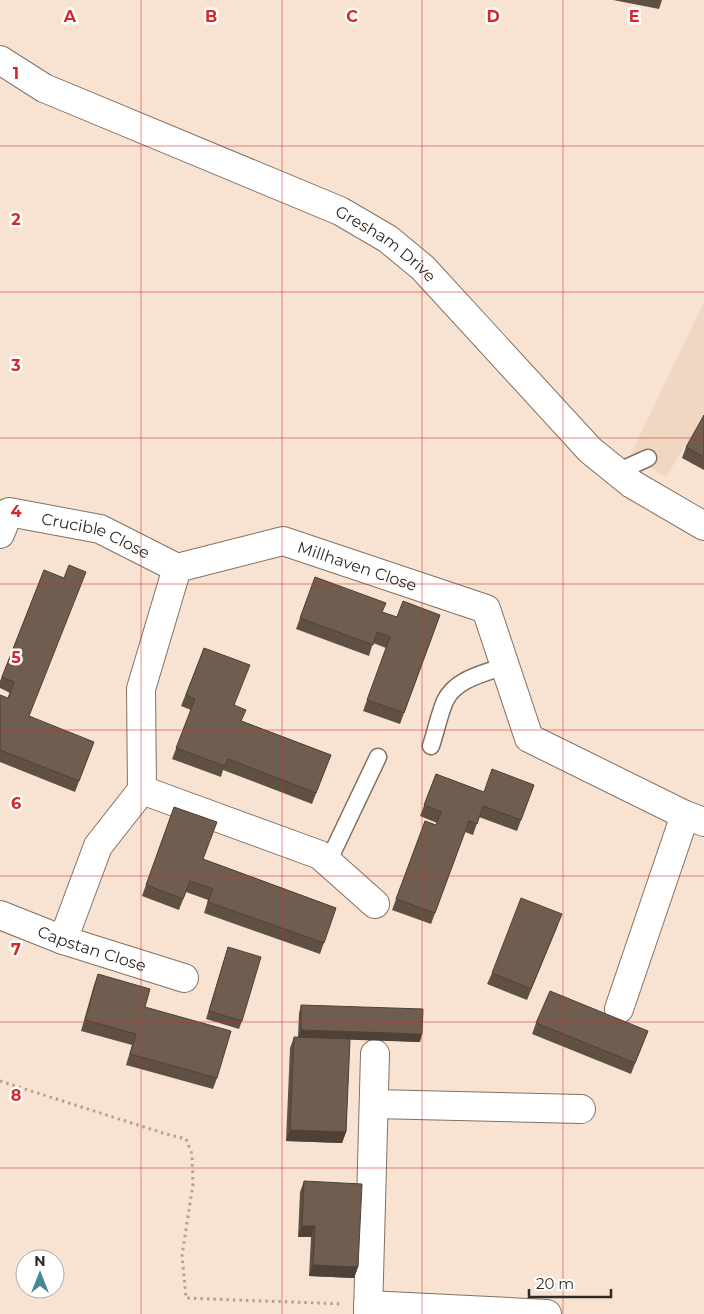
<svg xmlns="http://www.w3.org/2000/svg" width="704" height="1314" viewBox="0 0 704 1314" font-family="Montserrat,sans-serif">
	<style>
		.built { fill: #f1d6c1 }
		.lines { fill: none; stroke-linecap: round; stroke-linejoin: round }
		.lane-casing { stroke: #827162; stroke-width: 19 }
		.street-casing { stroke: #827162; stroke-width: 30 }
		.path { stroke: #b1a195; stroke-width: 3; stroke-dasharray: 2.5 4; stroke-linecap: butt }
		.lane { stroke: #fff; stroke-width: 16 }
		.street { stroke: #fff; stroke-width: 28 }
		.wall { fill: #5f5044 }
		.shaded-wall { fill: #4e4137 }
		.building { fill: #6f5d4f; stroke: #4e4137 }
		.grid { fill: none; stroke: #d62828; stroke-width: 1; stroke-opacity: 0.55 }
		.labels { text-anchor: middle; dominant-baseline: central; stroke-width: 5; stroke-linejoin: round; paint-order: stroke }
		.street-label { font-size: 16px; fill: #312a24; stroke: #fff }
		.grid-label { font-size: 16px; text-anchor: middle; font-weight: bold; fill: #d62828; stroke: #fff; stroke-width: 5; stroke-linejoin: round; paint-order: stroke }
	</style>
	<rect width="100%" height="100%" fill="#f8e3d3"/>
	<path class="built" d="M704,302V415L666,477L630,456Z"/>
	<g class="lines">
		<g class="lane-casing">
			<path id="lane" d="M617,472L648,458
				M431,746C436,731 439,715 445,701C455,679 485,673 505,666
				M328,862L378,757"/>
		</g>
		<g class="street-casing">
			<g id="street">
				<path id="s1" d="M0,60L44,88L340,211L388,239L423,268L590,450L632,484L704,526"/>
				<path id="s2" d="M0,534L9,512L100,529L177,568"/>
				<path id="s3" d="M375,904L320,855L142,790L141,689L177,568L283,541L486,609L529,738L685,815L704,822"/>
				<path id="s4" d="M0,915L63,940L184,978"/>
				<path d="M63,940L98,846L142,790"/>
				<path d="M619,1009L685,815"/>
				<path d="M374,1104L581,1109"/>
				<path d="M368,1305L547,1314"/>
				<path d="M368,1314L375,1054"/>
			</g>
		</g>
		<path class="path" d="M0,1081L166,1134L186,1139L192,1154L193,1184L182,1255L186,1298L343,1304"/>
		<use href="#lane" class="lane"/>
		<use href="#street" class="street"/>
	</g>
	<path class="wall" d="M613,0H662L659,9Z
		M704,415V470L682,458L686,447Z
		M44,570L29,716L90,753L75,792L0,762V695L8,698L10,693L0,688V681Z
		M315,577L382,612L397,617L440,615L400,724L363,711L386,648L373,643L369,656L296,629Z
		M204,648L235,705L242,721L331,755L312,804L223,770L221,777L172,759L191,710L181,706Z
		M436,774L484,792L534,785L517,831L479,817L473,835L465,832L431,924L392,910L425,821L436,825L437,823L420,816Z
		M174,807L203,859L336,908L320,954L204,913L208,900L186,892L179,910L142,896Z
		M558,925L527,1000L487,984L492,973Z
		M228,947L242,1021L239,1029L206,1019Z
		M98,974L145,1007L217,1078L213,1089L126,1065L132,1045L81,1031L94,985Z
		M301,1005L420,1042L350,1039L346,1132L342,1143L286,1141L290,1048L294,1037H298L299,1013Z
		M536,1023L648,1031L631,1074L532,1034Z
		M304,1181L358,1267L354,1278L309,1276L311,1237H298L300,1192Z"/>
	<path class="shaded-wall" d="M301,1030L422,1034L420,1042L298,1038Z
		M290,1130L346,1132L342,1143L286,1141Z
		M302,1226H315L311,1237H298Z
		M313,1265L358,1267L354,1278L309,1276Z"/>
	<path class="building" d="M704,415V457L686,447Z
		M69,565L86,572L29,716L94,742L79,781L0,750V695L8,698L14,682L2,677L44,570L64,578Z
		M315,577L386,603L382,612L397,617L403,601L440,615L404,713L367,700L390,637L377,632L373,645L300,618Z
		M204,648L250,665L234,705L246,710L241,721L331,755L316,793L228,759L225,766L176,748L195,699L186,695Z
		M492,769L534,785L521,820L483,806L477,824L469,821L435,913L396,899L425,821L436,825L441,812L424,805L436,774L484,792Z
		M174,807L217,822L203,859L336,908L324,943L208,902L213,889L190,881L183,899L146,885Z
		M521,898L562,914L531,989L492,973Z
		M228,947L261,957L242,1021L209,1011Z
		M98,974L150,989L145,1007L231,1031L217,1078L130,1054L136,1034L85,1020Z
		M550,991L648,1031L635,1063L536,1023Z
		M301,1005L423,1009L422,1034L301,1030Z
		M294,1037L350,1039L346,1132L290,1130Z
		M304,1181L362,1184L358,1267L313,1265L315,1226H302Z"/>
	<path class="grid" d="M141,0V1314M282,0V1314M422,0V1314M563,0V1314M0,146H704M0,292H704M0,438H704M0,584H704M0,730H704M0,876H704M0,1022H704M0,1168H704"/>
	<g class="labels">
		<g class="street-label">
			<text stroke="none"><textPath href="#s1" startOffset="429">Gresham Drive</textPath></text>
			<text stroke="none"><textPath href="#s2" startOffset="114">Crucible Close</textPath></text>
			<text stroke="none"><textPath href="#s3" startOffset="678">Millhaven Close</textPath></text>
			<text stroke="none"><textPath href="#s4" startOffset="98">Capstan Close</textPath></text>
		</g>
	</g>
	<g class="grid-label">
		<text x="70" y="22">A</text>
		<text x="211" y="22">B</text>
		<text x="352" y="22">C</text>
		<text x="493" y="22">D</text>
		<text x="634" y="22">E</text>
		<text x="16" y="79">1</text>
		<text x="16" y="225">2</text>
		<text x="16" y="371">3</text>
		<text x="16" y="517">4</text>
		<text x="16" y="663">5</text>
		<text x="16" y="809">6</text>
		<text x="16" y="955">7</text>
		<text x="16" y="1101">8</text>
	</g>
	<g transform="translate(40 1274)"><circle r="24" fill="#ffffff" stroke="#adaaa7"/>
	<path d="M0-4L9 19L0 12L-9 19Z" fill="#448995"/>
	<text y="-8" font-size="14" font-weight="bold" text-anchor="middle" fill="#312a24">N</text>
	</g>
	<path d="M529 1289v8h82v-8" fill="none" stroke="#312a24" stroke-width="2.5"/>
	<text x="536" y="1289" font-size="15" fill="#312a24" stroke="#ffffff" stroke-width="4" paint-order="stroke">20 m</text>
</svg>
